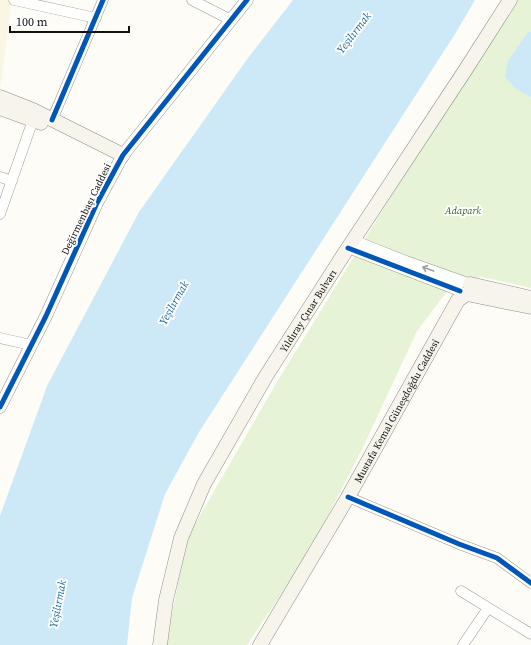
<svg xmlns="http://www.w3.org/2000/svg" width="531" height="645" viewBox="0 0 531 645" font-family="'Source Serif 4',serif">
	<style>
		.farmland { fill: #f9f7e4 }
		.green { fill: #e7f3d7 }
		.water { fill: #cde8f7 }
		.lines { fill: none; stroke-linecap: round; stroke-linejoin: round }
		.minor-casing { stroke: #979795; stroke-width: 11 }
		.tertiary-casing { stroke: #979795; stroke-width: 13 }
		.secondary-casing { stroke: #8e8d8b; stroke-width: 15 }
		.minor { stroke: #fffffe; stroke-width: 10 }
		.tertiary { stroke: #fffffe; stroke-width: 12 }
		.secondary { stroke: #f6f4eb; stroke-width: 14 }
		.cycleway-casing { stroke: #fff; stroke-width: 8 }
		.cycleway { stroke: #0057b8; stroke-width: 5 }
		.oneway { stroke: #a0a09f }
		.labels { text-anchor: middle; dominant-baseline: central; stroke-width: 4; stroke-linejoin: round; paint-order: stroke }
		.street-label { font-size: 10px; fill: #111; stroke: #fff }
		.park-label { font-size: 10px; font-style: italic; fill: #2f6b1f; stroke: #fff }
		.water-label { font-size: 11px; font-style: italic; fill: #1768a6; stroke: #fff }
	</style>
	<rect width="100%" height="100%" fill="#fdfcf7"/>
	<path class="farmland" d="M0,0H12L0,89Z"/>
	<path class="green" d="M517,0H531V288L482,277L468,279L452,285L417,331L365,443L310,551L247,645H166L187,538L277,382L427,138Z"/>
	<path class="water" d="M293,0H475L455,34L199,432L165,494L132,598L127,645H0V516L47,386L139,212L248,58Z
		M528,32H531V97L516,89L505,77L508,61Z"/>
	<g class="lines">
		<g class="minor-casing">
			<path id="minor" d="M14,0L96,18
				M192,0L231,20
				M52,120L103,0
				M0,177L12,181
				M0,214L33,120
				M353,240L406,261L465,282
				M348,248L460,291
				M0,338L31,345
				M348,497L459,544L497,558L531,583
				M461,591L531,634
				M463,645L488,608"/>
		</g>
		<g class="tertiary-casing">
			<path id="tertiary" d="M0,407L46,316L97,203L123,155L247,0"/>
		</g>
		<g class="secondary-casing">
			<g id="secondary">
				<path d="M0,97L33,110L123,155"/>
				<path d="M0,108L41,123"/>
				<path d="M470,284L527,297"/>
				<path id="s1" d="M160,645L166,600L181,538L204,484L266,376L342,257L466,69L510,0"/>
				<path id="s2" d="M260,645L348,497L458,300L467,294L531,307"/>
			</g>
		</g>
		<use href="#minor" class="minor"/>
		<use href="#tertiary" class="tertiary"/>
		<use href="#secondary" class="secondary"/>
		<g class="cycleway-casing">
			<path id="cycleway" d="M52,120L103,0
				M348,248L460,291
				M0,407L46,316L97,203L123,155L247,0
				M348,497L459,544L497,558L531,583"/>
		</g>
		<use href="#cycleway" class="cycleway"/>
	</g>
	<defs><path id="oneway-shaft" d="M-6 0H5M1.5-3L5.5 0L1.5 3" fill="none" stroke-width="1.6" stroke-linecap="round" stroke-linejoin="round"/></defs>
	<use class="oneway" href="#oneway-shaft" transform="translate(428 269) rotate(-160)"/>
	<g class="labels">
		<g class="street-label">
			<text transform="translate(86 209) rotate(-64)">Değirmenbaşı Caddesi</text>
			<text stroke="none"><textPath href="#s1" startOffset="370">Yıldıray Çınar Bulvarı</textPath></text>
			<text stroke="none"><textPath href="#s2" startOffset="271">Mustafa Kemal Güneşdoğdu Caddesi</textPath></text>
		</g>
		<g class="park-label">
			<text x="463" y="210">Adapark</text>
		</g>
		<g class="water-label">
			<text transform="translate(354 33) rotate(-53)">Yeşilırmak</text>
			<text transform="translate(174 303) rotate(-61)">Yeşilırmak</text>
			<text transform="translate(58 604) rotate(-79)">Yeşilırmak</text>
		</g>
	</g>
	<path d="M10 26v6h119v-6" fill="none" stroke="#111111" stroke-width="2"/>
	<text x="16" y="26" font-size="12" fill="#111111" stroke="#ffffff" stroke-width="3" paint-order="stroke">100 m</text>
</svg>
